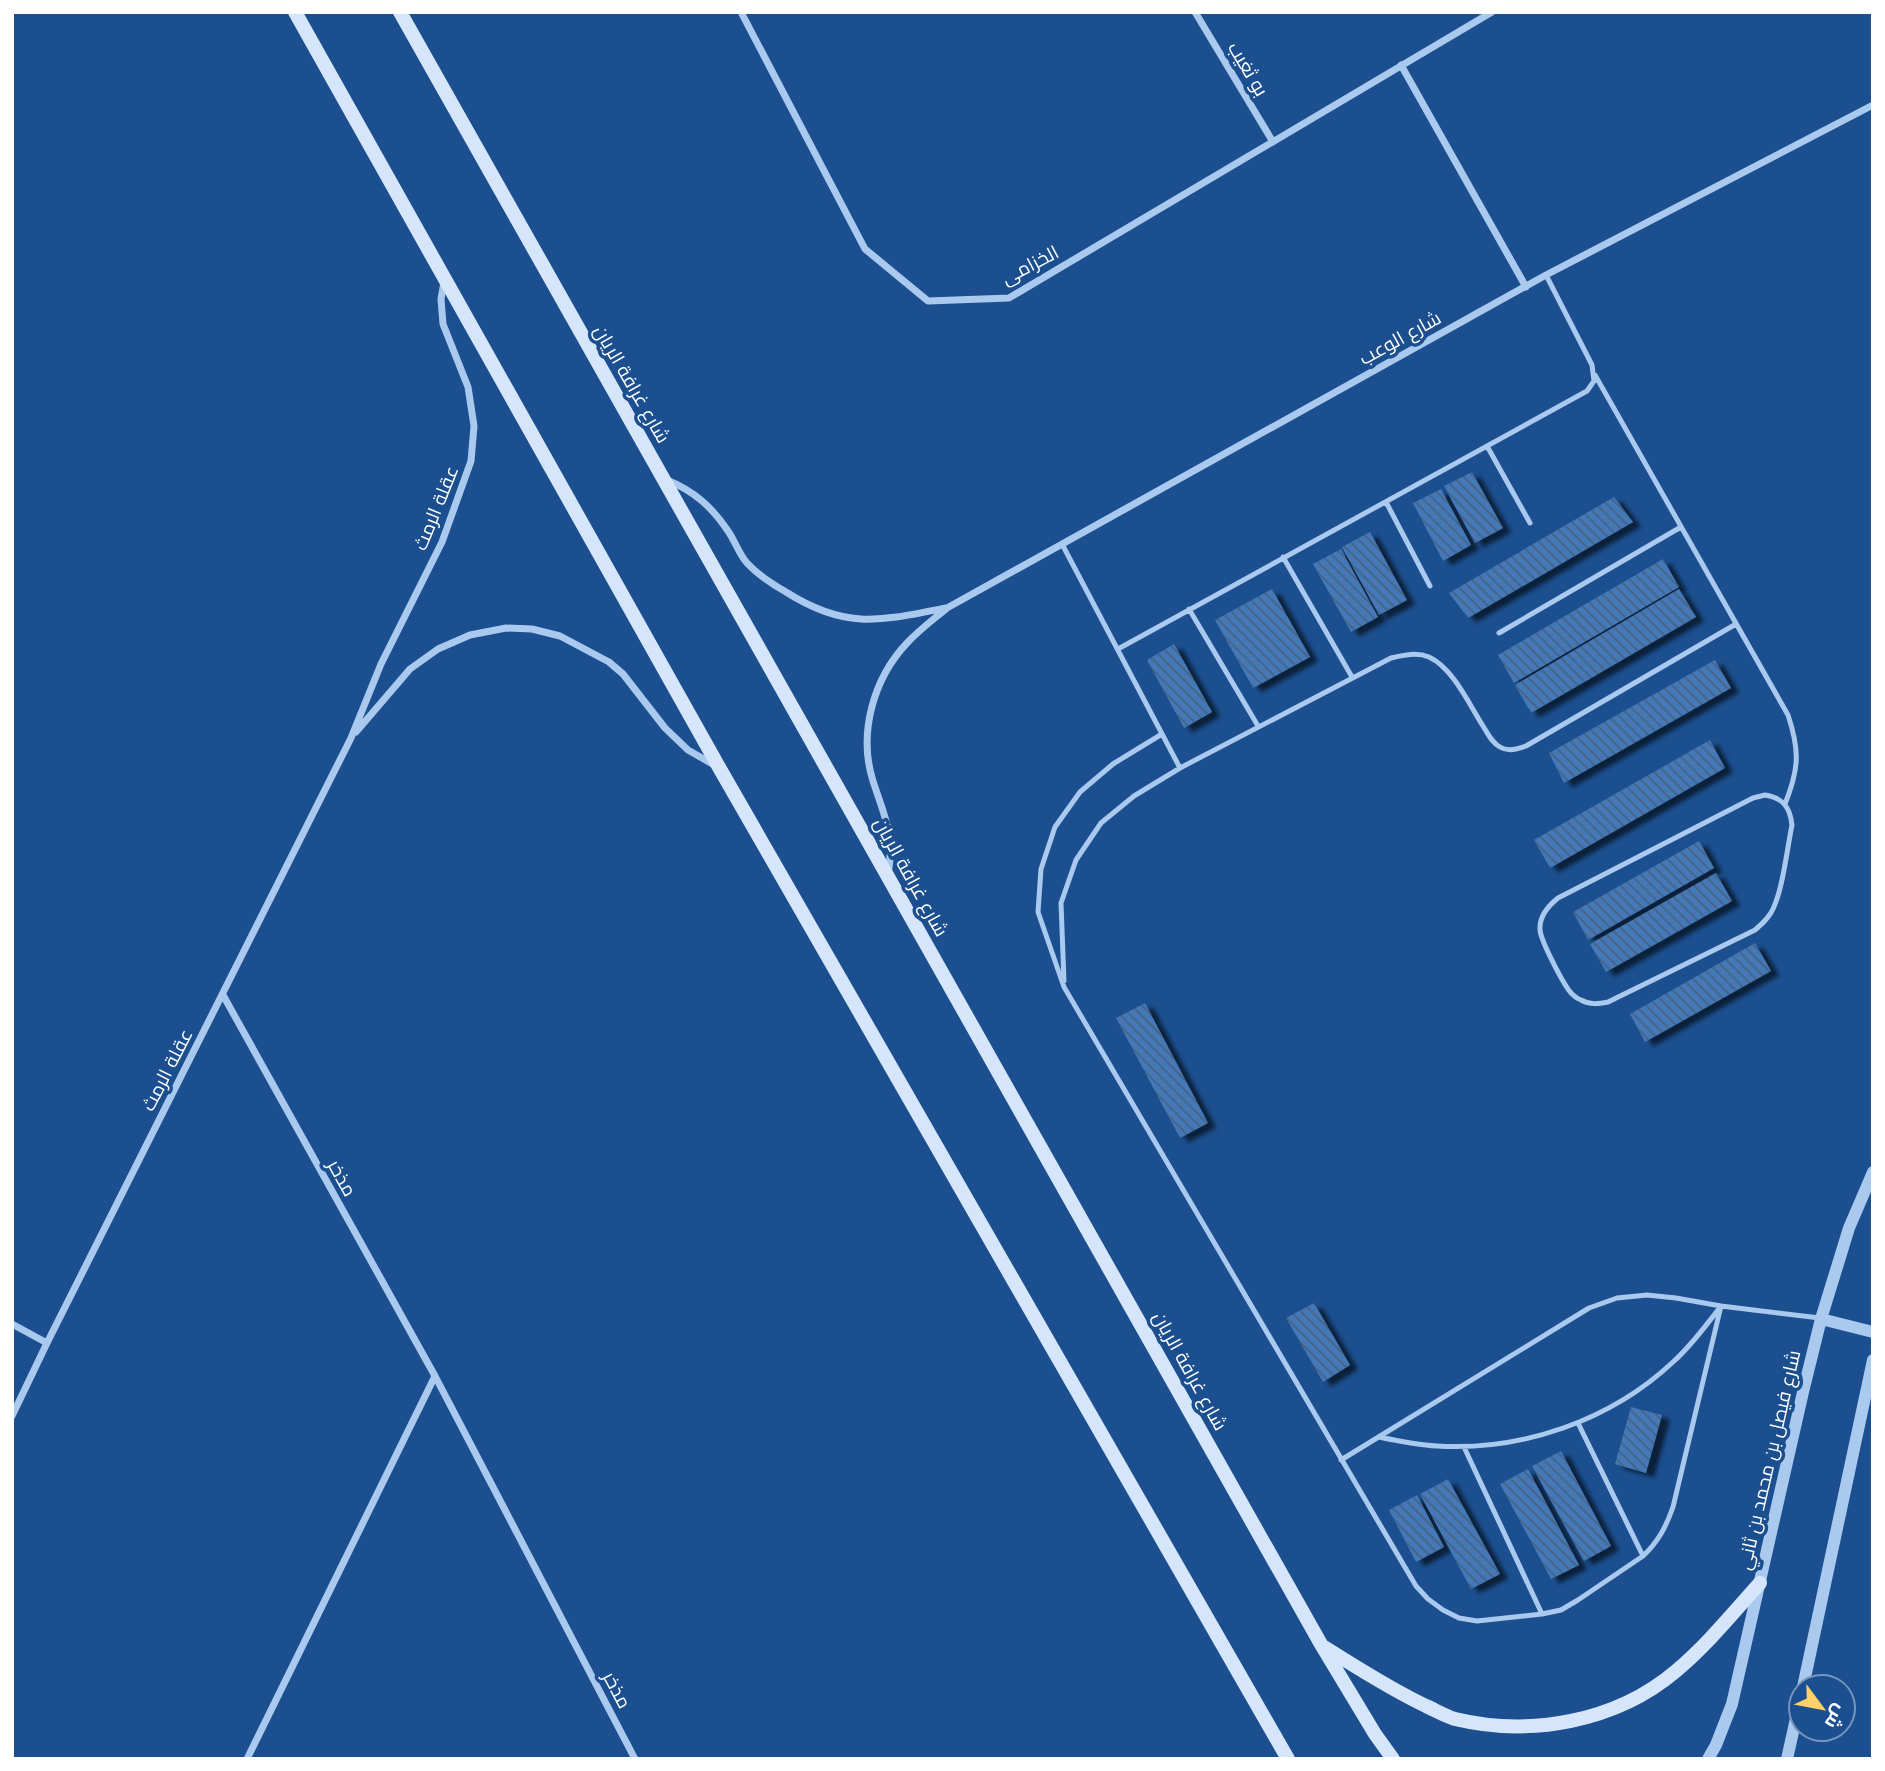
<svg xmlns="http://www.w3.org/2000/svg" width="1885" height="1771" viewBox="0 0 1885 1771" font-family="Poppins,Cairo,sans-serif">
	<style>
		.building { fill: url(#building-back-hatch); filter: url(#shadow) }
		.lines { fill: none; stroke-linecap: round; stroke-linejoin: round }
		.service { stroke: #a9c9ee; stroke-width: 5 }
		.minor { stroke: #a9c9ee; stroke-width: 7 }
		.tertiary { stroke: #a9c9ee; stroke-width: 12 }
		.secondary { stroke: #d6e6fa; stroke-width: 14 }
		.labels { text-anchor: middle; dominant-baseline: central; stroke-width: 7; stroke-linejoin: round; paint-order: stroke }
		.street-label { font-size: 19px; fill: #fff; stroke: #1b4f8f }
	</style>
	<defs>
		<pattern id="building-back-hatch" width="6" height="6" patternUnits="userSpaceOnUse" patternTransform="scale(1.75)"><rect width="6" height="6" fill="#4478b7"/><path d="M-1 5l2 2M0 0l6 6M5-1l2 2" fill="none" stroke="#486282"/></pattern>
		<filter id="shadow"><feDropShadow dx="8" dy="4.5" stdDeviation="2" flood-color="#0009"/></filter>
	</defs>
	<rect width="100%" height="100%" fill="#1b4f8f"/>
	<path class="building" d="M1472,472L1503,528L1475,543L1444,486Z
		M1441,489L1471,545L1443,561L1413,503Z
		M1614,497L1633,522L1468,618L1449,593Z
		M1370,532L1407,600L1379,615L1342,547Z
		M1341,549L1378,617L1351,632L1313,564Z
		M1663,559L1679,587L1514,683L1498,655Z
		M1272,589L1310,657L1253,688L1215,620Z
		M1679,589L1696,617L1531,713L1515,685Z
		M1174,644L1212,712L1184,728L1147,660Z
		M1715,660L1731,688L1564,783L1549,753Z
		M1710,740L1725,768L1550,868L1534,840Z
		M1699,841L1714,868L1588,940L1573,912Z
		M1716,873L1732,901L1606,972L1590,944Z
		M1755,943L1771,971L1645,1042L1630,1014Z
		M1145,1003L1208,1123L1180,1138L1116,1018Z
		M1314,1303L1350,1365L1323,1382L1286,1318Z
		M1631,1407L1662,1415L1646,1473L1615,1464Z
		M1561,1451L1611,1546L1584,1561L1532,1466Z
		M1528,1469L1579,1565L1551,1579L1500,1484Z
		M1448,1479L1500,1574L1471,1589L1420,1494Z
		M1417,1495L1444,1547L1416,1562L1389,1510Z"/>
	<g class="lines">
		<path class="service" d="M1595,375L1788,715C1800,751 1799,769 1785,804
			M1487,446L1530,523
			M1386,502L1430,586
			M1062,544L1180,768
			M1283,557L1352,677
			M1189,609L1258,726
			M1499,633L1681,527
			M1118,649L1587,391L1594,381L1592,365L1546,275
			M1162,734L1113,764L1080,792L1055,827L1041,869L1038,912L1064,987L1416,1586L1428,1599L1443,1610L1459,1618L1477,1621L1542,1614L1561,1610L1578,1600L1643,1556C1658,1542 1666,1527 1673,1507L1721,1306
			M1765,795C1783,798 1790,807 1792,825C1787,849 1783,888 1773,909C1769,918 1762,924 1755,930L1608,1002C1598,1004 1590,1005 1581,1000C1578,999 1575,997 1572,994C1564,986 1541,941 1540,930C1539,916 1548,906 1558,898L1753,798Z
			M1064,981L1061,903L1076,860L1101,823L1134,796L1180,768L1391,658C1404,655 1417,652 1429,657C1453,668 1469,704 1483,726C1488,734 1492,743 1500,747C1508,752 1517,749 1526,746L1736,624
			M1578,1423L1643,1556
			M1379,1437C1398,1441 1418,1445 1437,1446C1522,1451 1610,1421 1673,1362C1690,1347 1704,1328 1718,1310
			M1464,1447L1542,1614
			M1341,1460L1589,1308L1617,1298L1647,1295L1676,1298L1721,1306L1820,1318"/>
		<path class="minor" d="M741,12L865,249L928,301L1009,298L1492,12
			M1195,12L1273,142
			M1401,65L1526,287
			M667,480C694,491 712,507 728,531C735,541 739,554 747,563C758,575 772,584 786,592C846,630 880,621 946,608
			M356,732L410,669L438,649L470,635L506,628L532,629L560,636L609,662L623,674L665,728L688,750L716,766
			M888,875C895,835 885,818 873,781C858,734 873,679 907,643C919,630 934,619 947,608L1546,275L1873,105
			M223,995L435,1376L635,1759
			M12,1324L47,1343
			M12,1416L47,1343L351,738L381,664L442,542L471,461L474,426L468,387L443,324L441,299L444,282
			M247,1759L435,1376"/>
		<path class="tertiary" d="M1821,1319L1873,1332
			M1803,1687L1873,1360
			M1708,1759L1716,1745L1732,1704L1803,1392L1821,1319L1849,1228L1873,1172
			M1787,1759L1801,1696"/>
		<path class="secondary" d="M295,12L720,769L1288,1759
			M400,12L1322,1646L1375,1734L1393,1759
			M1324,1647C1358,1668 1390,1689 1426,1706C1435,1710 1445,1716 1455,1719C1530,1737 1616,1722 1676,1671C1707,1645 1733,1613 1760,1583"/>
	</g>
	<g class="labels">
		<g class="street-label">
			<text transform="translate(1248 69) rotate(59)">بو ثغيب</text>
			<text transform="translate(1030 265) rotate(-28)">الخزامى</text>
			<text transform="translate(1400 338) rotate(-29)">شارع الوعب</text>
			<text transform="translate(632 384) rotate(60)">شارع غرافة الريان</text>
			<text transform="translate(436 508) rotate(-68)">عقلة الرمث</text>
			<text transform="translate(911 877) rotate(61)">شارع غرافة الريان</text>
			<text transform="translate(167 1070) rotate(-63)">عقلة الرمث</text>
			<text transform="translate(342 1178) rotate(61)">مذخر</text>
			<text transform="translate(1190 1371) rotate(61)">شارع غرافة الريان</text>
			<text transform="translate(1769 1460) rotate(-77)">شارع فيصل بن محمد بن ثاني</text>
			<text transform="translate(617 1690) rotate(62)">مذخر</text>
		</g>
	</g>
	<rect width="1885" height="1771" fill="none" stroke="#ffffff" stroke-width="28"/>
	<g transform="translate(1822 1708) rotate(122)"><circle r="33" fill="#1b4f8f" stroke="#7695bc" stroke-width="2"/>
	<path d="M0-5L12 26L0 18L-12 26Z" fill="#ffd166"/>
	<text y="-10" font-size="19" font-weight="bold" text-anchor="middle" fill="#ffffff">ش</text>
	</g>
</svg>
